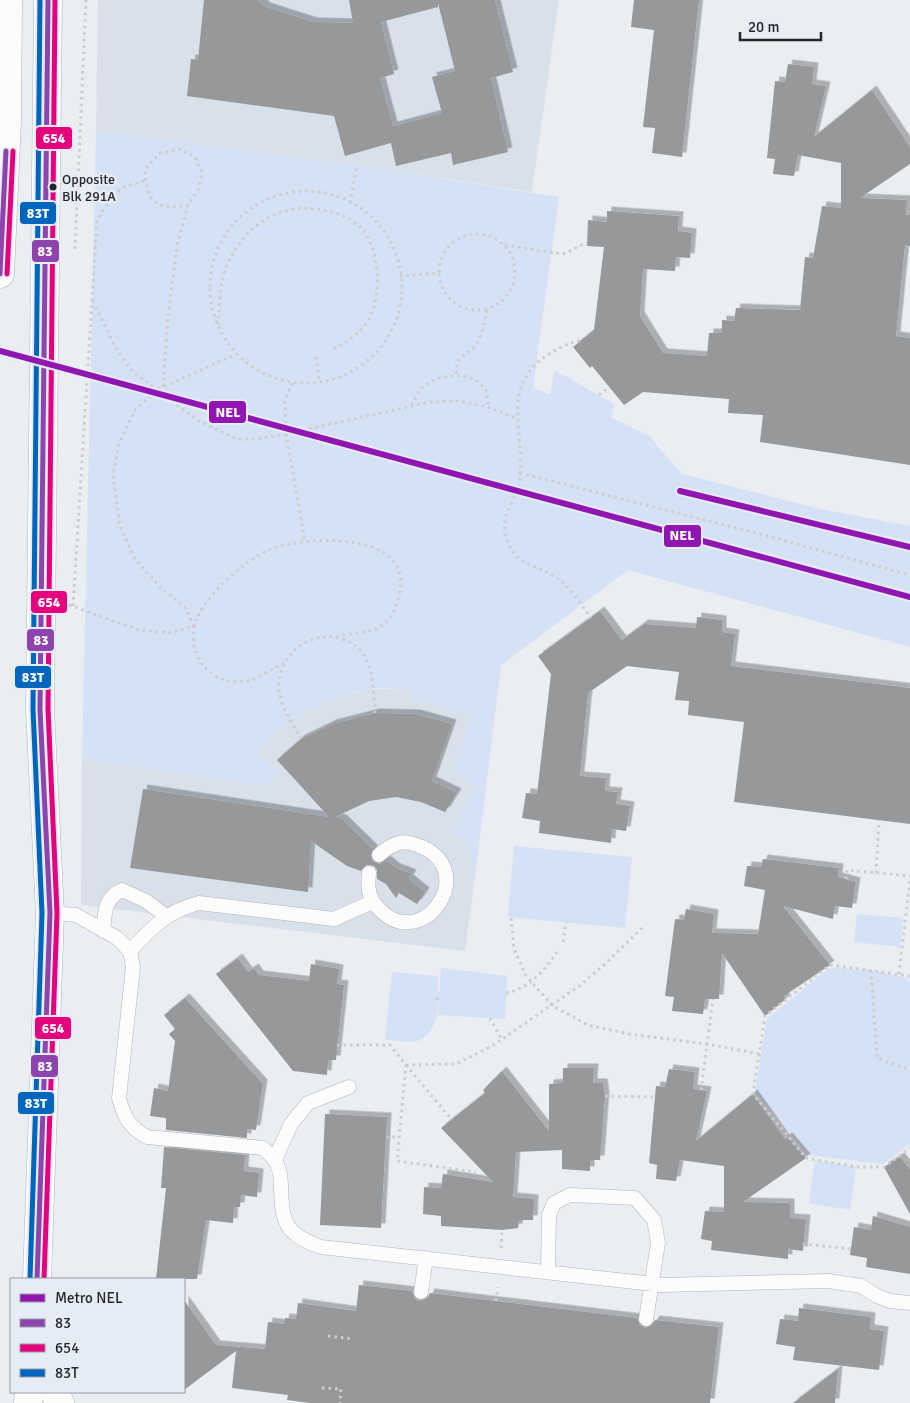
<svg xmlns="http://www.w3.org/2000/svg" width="910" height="1403" viewBox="0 0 910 1403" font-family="Signika,sans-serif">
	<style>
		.built { fill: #d8e0ea }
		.green { fill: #d5e1f4 }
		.building { fill: #969899; fill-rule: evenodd; filter: url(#shadow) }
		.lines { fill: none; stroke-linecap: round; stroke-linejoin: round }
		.lane-casing { stroke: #b1b4b8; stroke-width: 15 }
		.secondary-casing { stroke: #b1b4b8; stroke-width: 29 }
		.primary-casing { stroke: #b1b4b8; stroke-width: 29 }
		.path { stroke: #cccdcf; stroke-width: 3; stroke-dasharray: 2.5 4; stroke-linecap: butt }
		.lane { stroke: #fcfcfd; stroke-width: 14 }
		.secondary { stroke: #fcfcfd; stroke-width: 28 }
		.primary { stroke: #fcfcfd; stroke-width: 28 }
		.bus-1-casing { stroke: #e6ecf5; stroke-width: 9 }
		.bus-2-casing { stroke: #e6ecf5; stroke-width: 9 }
		.bus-3-casing { stroke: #e6ecf5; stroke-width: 9 }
		.bus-1 { stroke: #8e44ad; stroke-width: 5 }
		.bus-2 { stroke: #e5007d; stroke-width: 5 }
		.bus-3 { stroke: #0065bd; stroke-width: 5 }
		.metro-1-casing { stroke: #e6ecf5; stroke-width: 10 }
		.metro-1 { stroke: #9016b2; stroke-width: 6 }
		.bus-dot { fill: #24272a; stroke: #e6ecf5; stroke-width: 2 }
		.labels { text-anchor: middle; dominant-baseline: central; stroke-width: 5; stroke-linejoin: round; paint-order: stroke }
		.bus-label { font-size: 14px; fill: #24272a; stroke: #e6ecf5; text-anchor: start }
		.line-badge { stroke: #e6ecf5; stroke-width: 2 }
		.badge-label { font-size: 14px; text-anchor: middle; font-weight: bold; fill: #fff }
	</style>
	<defs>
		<filter id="shadow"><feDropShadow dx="4.5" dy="-4.5" stdDeviation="0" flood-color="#0004"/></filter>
	</defs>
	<rect width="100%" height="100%" fill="#eaedf2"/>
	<path class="built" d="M98,0H559L532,192L357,165L96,131Z
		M415,688L413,701L444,706L472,716L452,771L477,787L452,826L468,849L471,864L476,870L465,951L81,905L82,759L268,786L256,749L285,724L327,699L367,689Z"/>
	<path class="green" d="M96,131L357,165L559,197L533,388L550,394L555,370L614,404L612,418L649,436L682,474L820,509L910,526V647L628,570L501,665L476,870L471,864L468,849L452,826L477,787L452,771L472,716L444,706L413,701L414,688C399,688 383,687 368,689C324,695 288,721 256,749L279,772L268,786L82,759Z
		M514,846L632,857L625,928L508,917Z
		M857,914L903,918L900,947L854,942Z
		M441,968L507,976L505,1019L438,1015Z
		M829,968L871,970L907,978L910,982V1144L883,1164L808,1155L755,1092L767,1019Z
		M392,972L438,976C438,996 442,1029 420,1040C412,1044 394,1040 385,1040Z
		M815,1160L856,1167L850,1210L809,1203Z"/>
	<path class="building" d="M204,0H258L266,7L313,22L353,23L349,0H495L513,72L491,78L508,152L453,165L451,153L396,166L391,143L345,156L334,116L187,96L191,59L198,60ZM438,3L455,71L432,77L442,113L393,126L380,78L394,74L381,22L438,7Z
		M634,0H699L682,157L652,153L655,128L643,127L654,30L631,27Z
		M788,64L814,67L812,84L826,86L814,137L872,90L910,147V164L860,198L907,200L906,215H910V246L905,245L896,336L910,338V465L760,442L763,415L728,413L729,399L643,392L624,405L592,366L590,368L573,347L594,330L604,247L587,246L588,220L607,222V211L679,216L678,231L692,233L690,258L676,257L675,271L643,269L640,316L663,353L707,356L709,333H722V320L734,321L736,308L800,310L805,257L813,258L822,206L841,208V163L798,155L794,176L773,174L775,159L767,158L775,81L785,82Z
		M600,611L622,640L644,624L696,628L697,617L722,620V632L735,634L731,666L910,688V824L734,802L744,722L688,715L689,701L675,700L679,672L627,666L588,693L580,776L606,778L605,791L618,792L616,804L630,806L626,831L612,829L611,843L539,833L540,821L522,818L526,793L537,794L551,674L538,656Z
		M375,713L416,714L452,724L432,781L457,793L445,812L421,802L396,797L369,801L335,817L342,819L373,849L370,856L373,861L380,864L386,860L396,868L412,874L409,879L425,892L417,904L399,893L396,898L386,884L377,879V870L374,866L366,865L361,871L347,866L311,841L308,892L130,868L143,789L329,817L277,760L301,739L332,724Z
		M763,859L839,868L838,877L856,882L852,908L835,906L833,919L783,906L830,965L784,996L786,999L765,1016L722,953L719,999H705L703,1014L672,1011L674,997L665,996L675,919L684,920L686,909L714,914L712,933L758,934L765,890L744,886L747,866L761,867Z
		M238,958L248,972L254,968L259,975L309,981L311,964L339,969L337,984L344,985L336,1060H328L327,1075L293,1071L216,974Z
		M185,998L263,1084L256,1130L247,1129V1138L166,1130V1118L150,1116L154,1088L168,1091L175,1041L169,1034L175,1029L164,1015Z
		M563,1068H594L593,1083H603L605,1096L600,1160H590V1171L562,1169V1150L516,1152L513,1197L534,1199L533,1220H519L518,1228L502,1230L441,1226V1216L423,1214L424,1187L441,1188L443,1174L493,1182L441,1128L485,1093L483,1090L502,1071L549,1131V1084L563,1083Z
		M669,1069L695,1072L693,1089L707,1091L696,1141L753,1094L785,1139L788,1137L806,1158L743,1202L790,1203V1218L806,1219L803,1251L788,1249V1259L711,1250L712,1241L701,1239L705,1211L724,1212V1166L680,1160L676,1181L656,1179L657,1165L649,1163L656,1086L665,1087Z
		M325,1114L387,1117L381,1228L320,1225Z
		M164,1147L245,1155L244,1171L259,1173L257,1197L241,1195L240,1207H234L233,1223L206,1220L197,1279H156L166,1188H161Z
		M900,1157L910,1169V1214L884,1167Z
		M873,1216L910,1227V1274L866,1267L867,1258L850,1255L854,1227L871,1230Z
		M359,1285L412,1291L415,1299L420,1301L428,1298L430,1293L637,1318L640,1325L645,1328L652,1325L655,1320L719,1327L710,1403H310L287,1400L288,1395L232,1388L236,1351L184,1390V1300L216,1345L265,1349L268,1322L284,1324L285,1318L296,1319L298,1303L356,1311Z
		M799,1308L871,1317L870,1329L884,1331L879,1370L793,1360L795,1347L776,1344L780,1319L798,1321Z
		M838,1369L835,1403H793Z"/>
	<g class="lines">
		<g class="lane-casing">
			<path id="lane" d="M369,873C367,890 369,899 381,911C426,954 486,862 410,843C399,840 386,848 379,855
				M50,913L76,915L117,938L130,951L133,967L119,1098C124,1117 129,1127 147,1137L263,1148C266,1151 271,1155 274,1159C279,1166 281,1176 281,1185C282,1222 284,1234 321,1247L662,1285L828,1281L861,1286L877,1296L890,1301L910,1303
				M103,931C105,913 104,898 122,890L146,901L166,916
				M130,951C150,929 169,910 199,903L334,919L372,902
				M275,1159L291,1124L308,1103L349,1087
				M548,1272L549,1215L554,1203L570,1195L635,1198L654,1220L658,1243L646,1319
				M421,1292L426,1258"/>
		</g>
		<g class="secondary-casing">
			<path id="secondary" d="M0,274L7,121L8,0
				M37,1279L50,913L40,709L48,0
				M28,1403L29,1392"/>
		</g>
		<g class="primary-casing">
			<path id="primary" d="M54,1392L60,1403"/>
		</g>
		<path class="path" d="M210 287a96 96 0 1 1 192 0a96 96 0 1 1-192 0Z
			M350,203L357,165
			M439 272a38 38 0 1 1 76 0a38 38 0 1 1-76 0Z
			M505,245L562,254C572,252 577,245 587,243
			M75,249L86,0
			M400,276L440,273
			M93,301L115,347L133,372L199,421L236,439H257L286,434L430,402L459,401L488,407L519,420
			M218,325C220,305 219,283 227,265C243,229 275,204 316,209C333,211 350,216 363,230C380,250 382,298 368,321C359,335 345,343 330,351
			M580,341C566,343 558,349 546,356C500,388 525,432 520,478C517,505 494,515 510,547C520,567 544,567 560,580C573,590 581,605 591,618
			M316,357L319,382
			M456,374C457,350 468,358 477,343C483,333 485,320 487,309
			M292,383L285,402L286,434L305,541
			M163,387L168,316L177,245L188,205L198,190L202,173L195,157L180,149L160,153L145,169C145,201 156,211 188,205
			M599,395L609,387
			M411,405C415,400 418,393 422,388C437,373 475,369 486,391C488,395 488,403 488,407
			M520,473L760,534L910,575
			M69,605L139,630L169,633L194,626L185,607L161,588L135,559L120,526L113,476L119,444L135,410L157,390L236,354
			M73,606L97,220C114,194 113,188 145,181
			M284,663C273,668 259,679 247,681C214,687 188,660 194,627C199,600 244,561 269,550C304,535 416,530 399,595C396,608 393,618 381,626C370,633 350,633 337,636
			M301,739C292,723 280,706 279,687C279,646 326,621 358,648C375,663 373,693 375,713
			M876,873L879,820
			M846,879L847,870L910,876
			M511,918L514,949L526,976L553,1006L588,1025L629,1034L707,1044L760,1054
			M563,942L566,922
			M871,970L877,1058L910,1070
			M899,974L910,879
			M910,976L830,965L765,1016L753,1094L806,1158L856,1167H884L910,1148
			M506,993C530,988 543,972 557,952
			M437,1000L440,993
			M490,1018L502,1040
			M337,1045H390L406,1065L397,1161L476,1172
			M406,1065L456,1064L492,1046L579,986L605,964L642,928
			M406,1065L452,1120
			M701,1090L713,999
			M605,1096L655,1097
			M386,1137H399
			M803,1244L851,1249
			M501,1248L502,1230
			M496,1301L498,1287
			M328,1336L353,1339
			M322,1388L341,1389L340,1403"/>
		<use href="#lane" class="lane"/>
		<use href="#secondary" class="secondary"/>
		<use href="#primary" class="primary"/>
		<g class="bus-1-casing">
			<path id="bus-1" d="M0,274L6,151
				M37,1279L50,913L40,709L48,0"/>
		</g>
		<g class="bus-2-casing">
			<path id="bus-2" d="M7,274L13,151
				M44,1279L57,913L48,709L55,0"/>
		</g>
		<g class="bus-3-casing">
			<path id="bus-3" d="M30,1279L42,913L33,709L40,0"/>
		</g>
		<use href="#bus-1" class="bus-1"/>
		<use href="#bus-2" class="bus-2"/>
		<use href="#bus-3" class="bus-3"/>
		<g class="metro-1-casing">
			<path id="metro-1" d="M0,351L910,597
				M680,491L910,547"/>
		</g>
		<use href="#metro-1" class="metro-1"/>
	</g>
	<circle class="bus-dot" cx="53" cy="187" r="4.5"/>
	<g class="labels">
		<g class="bus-label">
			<text x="62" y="179">Opposite<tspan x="62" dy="17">Blk 291A</tspan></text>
		</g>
	</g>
	<g class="line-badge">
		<rect x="35" y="126" width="38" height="24" rx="5" fill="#e5007d"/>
		<rect x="19" y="201" width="38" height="24" rx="5" fill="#0065bd"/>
		<rect x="31" y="239" width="29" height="24" rx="5" fill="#8e44ad"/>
		<rect x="208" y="400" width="39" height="24" rx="5" fill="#9016b2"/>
		<rect x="663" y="524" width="39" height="24" rx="5" fill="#9016b2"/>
		<rect x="30" y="590" width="38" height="24" rx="5" fill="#e5007d"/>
		<rect x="26" y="628" width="29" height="24" rx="5" fill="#8e44ad"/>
		<rect x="14" y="665" width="38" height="24" rx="5" fill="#0065bd"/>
		<rect x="34" y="1016" width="38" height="24" rx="5" fill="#e5007d"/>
		<rect x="30" y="1054" width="29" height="24" rx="5" fill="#8e44ad"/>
		<rect x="17" y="1091" width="38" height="24" rx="5" fill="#0065bd"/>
	</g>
	<g class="badge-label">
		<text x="54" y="143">654</text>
		<text x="38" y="218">83T</text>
		<text x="45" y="256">83</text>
		<text x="228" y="417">NEL</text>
		<text x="682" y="540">NEL</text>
		<text x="49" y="607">654</text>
		<text x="41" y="645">83</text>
		<text x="33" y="682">83T</text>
		<text x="53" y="1033">654</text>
		<text x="45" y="1071">83</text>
		<text x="36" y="1108">83T</text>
	</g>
	<rect x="10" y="1278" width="175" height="115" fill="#e6ecf5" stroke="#989da4"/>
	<rect x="20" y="1294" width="25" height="8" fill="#9016b2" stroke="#989da4"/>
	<text x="55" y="1303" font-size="15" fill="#24272a">Metro NEL</text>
	<rect x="20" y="1319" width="25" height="8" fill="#8e44ad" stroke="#989da4"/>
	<text x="55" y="1328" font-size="15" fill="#24272a">83</text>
	<rect x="20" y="1344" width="25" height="8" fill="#e5007d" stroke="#989da4"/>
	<text x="55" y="1353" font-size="15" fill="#24272a">654</text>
	<rect x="20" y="1369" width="25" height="8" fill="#0065bd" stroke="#989da4"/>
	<text x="55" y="1378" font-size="15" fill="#24272a">83T</text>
	<path d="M740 32v8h81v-8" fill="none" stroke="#24272a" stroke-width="2.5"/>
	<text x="748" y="32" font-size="15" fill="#24272a" stroke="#e6ecf5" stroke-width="4" paint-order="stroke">20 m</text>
</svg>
